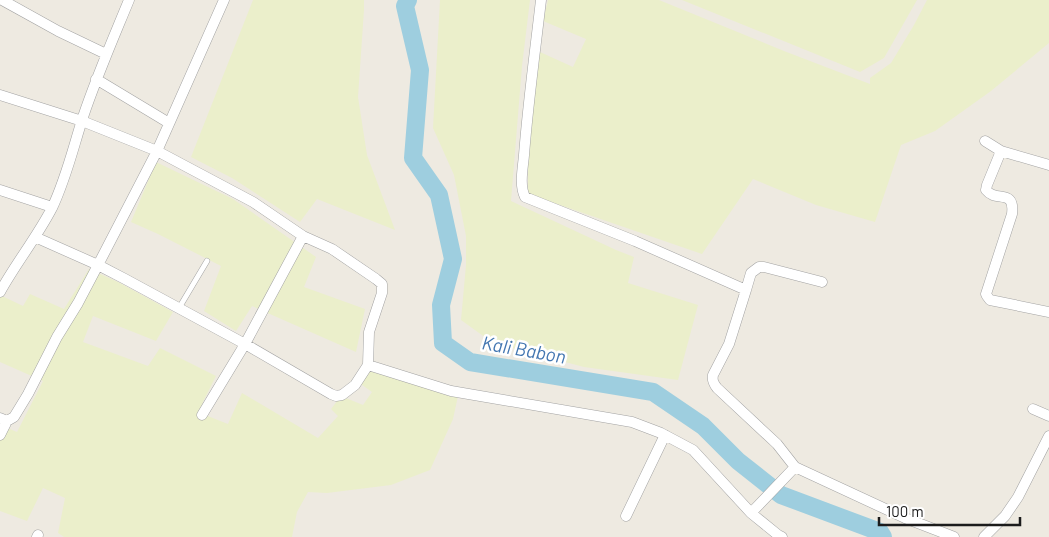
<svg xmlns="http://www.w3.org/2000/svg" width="1049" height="537" viewBox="0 0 1049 537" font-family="Barlow,sans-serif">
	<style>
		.farmland { fill: #ebefcb }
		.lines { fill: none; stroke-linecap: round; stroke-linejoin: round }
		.river { stroke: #9ecedf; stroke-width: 18 }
		.lane-casing { stroke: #a3a3a3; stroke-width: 6 }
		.street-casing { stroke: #a3a3a3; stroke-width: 11 }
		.lane { stroke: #fff; stroke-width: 5 }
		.street { stroke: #fff; stroke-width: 10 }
		.labels { text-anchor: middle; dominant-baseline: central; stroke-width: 5; stroke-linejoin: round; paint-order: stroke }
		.water-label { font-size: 19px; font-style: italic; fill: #4376b1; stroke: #fff }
	</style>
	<rect width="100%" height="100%" fill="#eeeae1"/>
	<path class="farmland" d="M253,0H364V10L358,97L367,155L395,230L317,199L300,222L232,178L191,157Z
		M440,0H530L522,66L511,201L616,250L634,257L628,283L698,305L678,380L584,367L493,343L461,320L466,265V236L454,175L433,128Z
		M548,0H659L784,51L870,84V78L891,63L914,25L927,0H1049V43L991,91L935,131L901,145L875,222L816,205L753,179L702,254L528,194V149L540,52L573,67L586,39L543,21Z
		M682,0H917L884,58L860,72Z
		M156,162L233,199L316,257L304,287L365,309L356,352L252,306L236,331L204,311L221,266L158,234L131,222Z
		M89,269L118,282L173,312L156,341L93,316L83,342L148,366L160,348L216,376L203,402L200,413L228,424L242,393L318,438L338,416L331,409L341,396L363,405L372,392L358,382L368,369L458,396L453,419L430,470L391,485L327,493L308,492L297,512L292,537H64L58,533L65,498L43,488L27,521L0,511V425L17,432L43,381L0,362V295L23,306L30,294L64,309Z"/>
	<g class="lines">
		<path class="river" d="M408,0L405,6L420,70L413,158L439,195L453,259L441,305L443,343L470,362L653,392L703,426L738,461L781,495L880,532L883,537"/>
		<g class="lane-casing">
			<path id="lane" d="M179,308L207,261"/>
		</g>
		<g class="street-casing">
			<path id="street" d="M2,0L58,31L106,54
				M541,0C535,52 528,103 524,155C523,168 519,185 525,197L635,241L746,290L751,273L759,267H764L822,282
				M96,79L169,123
				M0,95L82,121L157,151L253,202L303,236L332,249L376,279L382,284V293L369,332L368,365L355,385L342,395L336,396L331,394L245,344L125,279L98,265L35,237
				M985,141L1001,151L1049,165
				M1001,151L987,185L986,190C996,203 1015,188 1012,214L986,294L987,296L990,300L1049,312
				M0,190L52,207
				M746,290L729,344L713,375C712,380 713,383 717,388L777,444L795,467L751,513
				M0,292C16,263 37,237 52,208C66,179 73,148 83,117C96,78 113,39 129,0
				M368,365L451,391L632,422L661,433L693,450L751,513L778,535L782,537
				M1033,409L1049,416
				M202,415L245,344L303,236
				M0,418L7,421L14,417L28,394L57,337L78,303L98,265L157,151L224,0
				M0,435L7,421
				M795,467L905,518L954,537
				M626,516L665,435
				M37,537L38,535
				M984,537L1005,516L1018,497L1049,436"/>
		</g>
		<use href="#lane" class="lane"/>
		<use href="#street" class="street"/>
	</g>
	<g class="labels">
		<g class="water-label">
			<text transform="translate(524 349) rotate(10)">Kali Babon</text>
		</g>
	</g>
	<path d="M879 517v8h141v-8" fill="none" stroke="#1c1c1c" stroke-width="2.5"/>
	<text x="886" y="517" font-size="15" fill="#1c1c1c" stroke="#ffffff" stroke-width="4" paint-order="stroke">100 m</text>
</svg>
